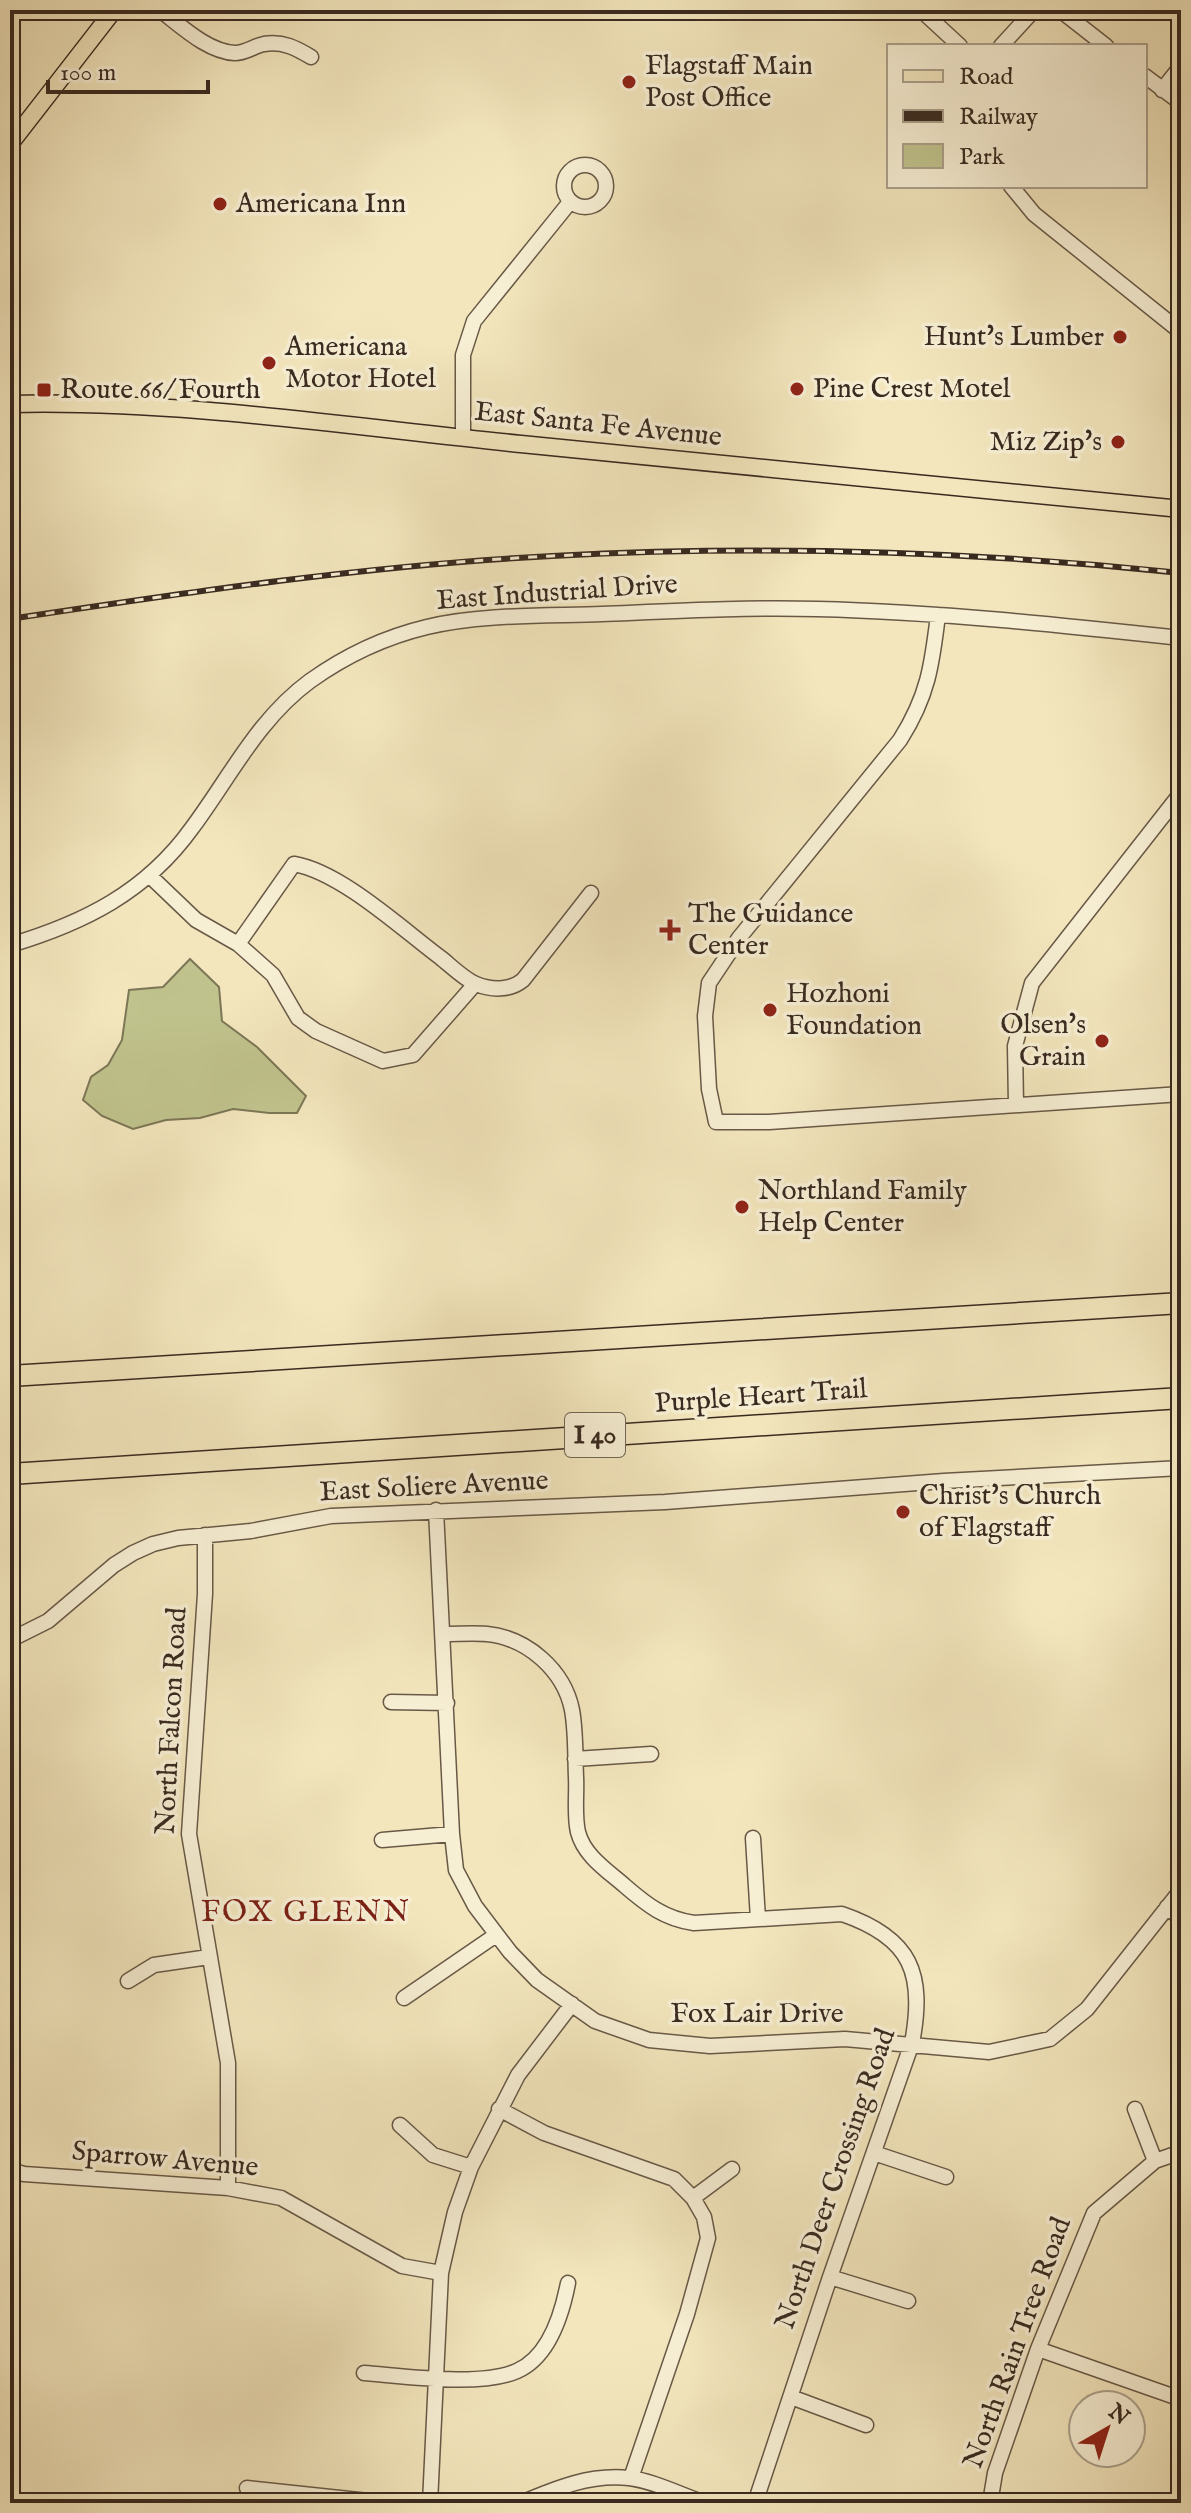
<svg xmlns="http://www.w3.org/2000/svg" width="1191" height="2513" viewBox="0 0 1191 2513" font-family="'IM FELL English',serif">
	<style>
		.green { fill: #c0c38d; stroke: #7c7656; stroke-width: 2 }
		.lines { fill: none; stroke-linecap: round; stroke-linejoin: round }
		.minor-casing { stroke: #685947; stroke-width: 17 }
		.major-casing { stroke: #392a20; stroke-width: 19 }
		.highway-casing { stroke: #392a20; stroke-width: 23 }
		.minor { stroke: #f7efd4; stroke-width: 14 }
		.major { stroke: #f3e6bd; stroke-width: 16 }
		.highway { stroke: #f3e6bd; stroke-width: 20 }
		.rail-casing { stroke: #392a20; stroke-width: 6 }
		.rail { stroke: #f7efd4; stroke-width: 3; stroke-dasharray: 9; stroke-linecap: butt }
		.poi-dot { fill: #8f2418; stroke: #f7efd4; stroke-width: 3 }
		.labels { text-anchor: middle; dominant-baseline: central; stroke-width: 7; stroke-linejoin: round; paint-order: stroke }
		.shield { fill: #f7efd4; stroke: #726556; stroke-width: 2 }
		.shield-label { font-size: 26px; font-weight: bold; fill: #392a20 }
		.poi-label { font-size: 28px; fill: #392a20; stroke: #f7efd4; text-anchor: start }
		.street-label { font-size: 28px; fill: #392a20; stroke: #f7efd4 }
		.neighbourhood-label { font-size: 30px; letter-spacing: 2px; fill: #7a1f14; stroke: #f7efd4 }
	</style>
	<rect width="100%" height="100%" fill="#f3e6bd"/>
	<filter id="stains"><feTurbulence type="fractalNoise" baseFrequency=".0025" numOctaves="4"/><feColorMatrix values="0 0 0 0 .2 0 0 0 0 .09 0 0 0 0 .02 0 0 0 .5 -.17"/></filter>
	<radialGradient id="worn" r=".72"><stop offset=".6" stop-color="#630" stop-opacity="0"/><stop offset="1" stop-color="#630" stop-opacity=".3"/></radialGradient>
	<path class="green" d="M190,959L219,987L222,1021L257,1047L306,1096L297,1113H269L233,1109L200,1118L166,1120L133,1129L102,1116L83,1100L91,1077L108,1065L122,1040L129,990L163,987Z"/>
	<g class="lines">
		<g class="minor-casing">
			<path id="minor" d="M160,10C181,26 208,52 235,53C246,53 254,46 264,44C283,41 296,48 311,57
				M921,10L960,46
				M1060,10L1106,46
				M1001,46L1034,10
				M1145,76L1181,103
				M1162,90L1181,66
				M564 186a21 21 0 1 1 42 0a21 21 0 1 1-42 0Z
				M1011,186L1034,214L1181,332
				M463,438V355L474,321L570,202
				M938,615C932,665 928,696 900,740L739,938L709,983L705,1016L709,1089L716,1122H769L1181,1094
				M150,876L196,920L238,944L273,975L298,1018L316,1031L383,1061L413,1055L475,984
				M238,944L294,864C341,872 402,929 441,958C451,966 464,979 476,984C491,990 510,991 523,980L591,893
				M10,945C84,923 146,892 192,828C230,777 258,719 310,681C345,656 385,637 427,627C480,614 548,616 602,614C674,611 746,607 817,609C939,612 1060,625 1181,638
				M1016,1105L1015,1046L1032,983L1181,793
				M436,1510L452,1834L456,1870L475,1906L510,1952L537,1980L595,2021L649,2040L710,2046L845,2039L989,2052L1050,2039L1087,2009L1181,1890
				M205,1535V1594L189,1834L228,2063V2188
				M444,1634C458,1634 473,1633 487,1634C527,1638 564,1670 572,1710C576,1732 575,1755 576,1777C577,1794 574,1815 578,1832C584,1856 608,1871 625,1886C647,1905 665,1919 694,1923L842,1914C912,1938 925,1974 912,2043L830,2277L755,2503
				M10,1640L48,1621L114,1565L133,1553L153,1544L178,1538L251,1531L331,1516L665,1502L944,1481L1181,1468
				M391,1702L447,1703
				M575,1759L651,1754
				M753,1838L758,1919
				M382,1840L452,1834
				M1167,1907L1181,1919
				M128,1981L154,1965L209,1957
				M404,1998L496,1935
				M499,2109L544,2133L674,2179L693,2198L704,2217L708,2238L687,2314L631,2478
				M1135,2109L1155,2161
				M400,2125L433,2155L471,2167
				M874,2153L946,2177
				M10,2170L24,2174L228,2188L281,2198L402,2266L441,2273
				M693,2198L732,2169
				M830,2277L908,2301
				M1038,2349L1181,2399
				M364,2373C404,2376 481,2387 517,2371C549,2357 562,2314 568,2283
				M791,2397L866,2425
				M247,2488L387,2503
				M430,2503L441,2273L455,2212L471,2167L518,2075L572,2004
				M521,2503C556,2488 590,2474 629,2478C654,2481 681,2495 705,2503
				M990,2503L995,2473L1038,2349L1094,2213L1155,2161L1181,2152"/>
		</g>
		<g class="major-casing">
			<path id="major" d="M10,144L114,10
				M10,404C181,400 351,427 521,444C741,467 961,487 1181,509"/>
		</g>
		<g class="highway-casing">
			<path id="highway" d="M10,1376L1181,1303
				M10,1474L1181,1398"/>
		</g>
		<use href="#minor" class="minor"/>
		<use href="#major" class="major"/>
		<use href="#highway" class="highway"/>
		<g class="rail-casing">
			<path id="rail" d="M10,619C190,592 370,565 552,556C762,545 972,551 1181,573"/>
		</g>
		<use href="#rail" class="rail"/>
	</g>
	<g class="poi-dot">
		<circle cx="629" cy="82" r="8"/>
		<circle cx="220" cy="204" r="8"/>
		<circle cx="1120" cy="337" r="8"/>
		<circle cx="269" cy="363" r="8"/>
		<circle cx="797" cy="389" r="8"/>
		<rect x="36" y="382" width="16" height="16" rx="4"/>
		<circle cx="1118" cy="442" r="8"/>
		<path d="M666 918h8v8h8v8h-8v8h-8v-8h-8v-8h8z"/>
		<circle cx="770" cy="1010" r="8"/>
		<circle cx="1102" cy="1041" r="8"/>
		<circle cx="742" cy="1207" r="8"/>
		<circle cx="903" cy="1512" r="8"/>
	</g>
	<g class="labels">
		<rect class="shield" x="565" y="1413" width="60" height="44" rx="6"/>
		<g class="shield-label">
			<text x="595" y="1435">I 40</text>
		</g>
		<g class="poi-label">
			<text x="645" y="66">Flagstaff Main<tspan x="645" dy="32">Post Office</tspan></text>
			<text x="236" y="204">Americana Inn</text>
			<text x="1104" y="337" text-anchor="end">Hunt's Lumber</text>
			<text x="285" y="347">Americana<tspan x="285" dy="32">Motor Hotel</tspan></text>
			<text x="813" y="389">Pine Crest Motel</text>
			<text x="60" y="390">Route 66/ Fourth</text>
			<text x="1102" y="442" text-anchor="end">Miz Zip's</text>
			<text x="688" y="914">The Guidance<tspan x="688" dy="32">Center</tspan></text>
			<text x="786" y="994">Hozhoni<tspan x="786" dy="32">Foundation</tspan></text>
			<text x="1086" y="1025" text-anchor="end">Olsen's<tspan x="1086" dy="32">Grain</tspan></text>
			<text x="758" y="1191">Northland Family<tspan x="758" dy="32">Help Center</tspan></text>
			<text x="919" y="1496">Christ's Church<tspan x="919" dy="32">of Flagstaff</tspan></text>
		</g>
		<g class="street-label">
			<text transform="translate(598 425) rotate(6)">East Santa Fe Avenue</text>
			<text transform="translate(557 593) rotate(-4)">East Industrial Drive</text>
			<text transform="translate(761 1397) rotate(-4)">Purple Heart Trail</text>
			<text transform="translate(434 1487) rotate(-3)">East Soliere Avenue</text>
			<text transform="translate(172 1721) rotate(-87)">North Falcon Road</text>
			<text x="757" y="2014">Fox Lair Drive</text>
			<text transform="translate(165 2160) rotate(5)">Sparrow Avenue</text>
			<text transform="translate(836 2179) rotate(-71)">North Deer Crossing Road</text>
			<text transform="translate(1018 2343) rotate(-70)">North Rain Tree Road</text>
		</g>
		<g class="neighbourhood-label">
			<text x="306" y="1913">FOX GLENN</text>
		</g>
	</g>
	<rect width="1191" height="2513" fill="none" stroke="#f3e6bd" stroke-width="40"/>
	<rect x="12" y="12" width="1167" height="2489" fill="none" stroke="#392a20" stroke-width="4"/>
	<rect x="20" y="20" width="1151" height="2473" fill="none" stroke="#392a20" stroke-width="2"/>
	<rect x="887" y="44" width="260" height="144" fill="#f7efd4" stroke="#aba08c" stroke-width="2"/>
	<rect x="903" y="70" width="40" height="12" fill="#f3e6bd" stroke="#aba08c" stroke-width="2"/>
	<text x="959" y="84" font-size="24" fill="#392a20">Road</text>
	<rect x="903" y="110" width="40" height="12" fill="#392a20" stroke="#aba08c" stroke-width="2"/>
	<text x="959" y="124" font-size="24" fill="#392a20">Railway</text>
	<rect x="903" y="144" width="40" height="24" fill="#c0c38d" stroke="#aba08c" stroke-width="2"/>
	<text x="959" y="164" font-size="24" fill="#392a20">Park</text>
	<g transform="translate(1107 2429) rotate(39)"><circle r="38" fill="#f7efd4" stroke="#aba08c" stroke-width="2"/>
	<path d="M0-6L14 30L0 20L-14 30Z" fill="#8f2418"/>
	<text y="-12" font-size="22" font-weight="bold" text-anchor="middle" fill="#392a20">N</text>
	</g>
	<path d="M48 80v12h160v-12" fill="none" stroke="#392a20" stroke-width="4"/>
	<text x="60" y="80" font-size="24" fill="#392a20" stroke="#f7efd4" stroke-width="6" paint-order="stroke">100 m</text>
	<rect width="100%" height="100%" filter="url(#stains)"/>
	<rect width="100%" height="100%" fill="url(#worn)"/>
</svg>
